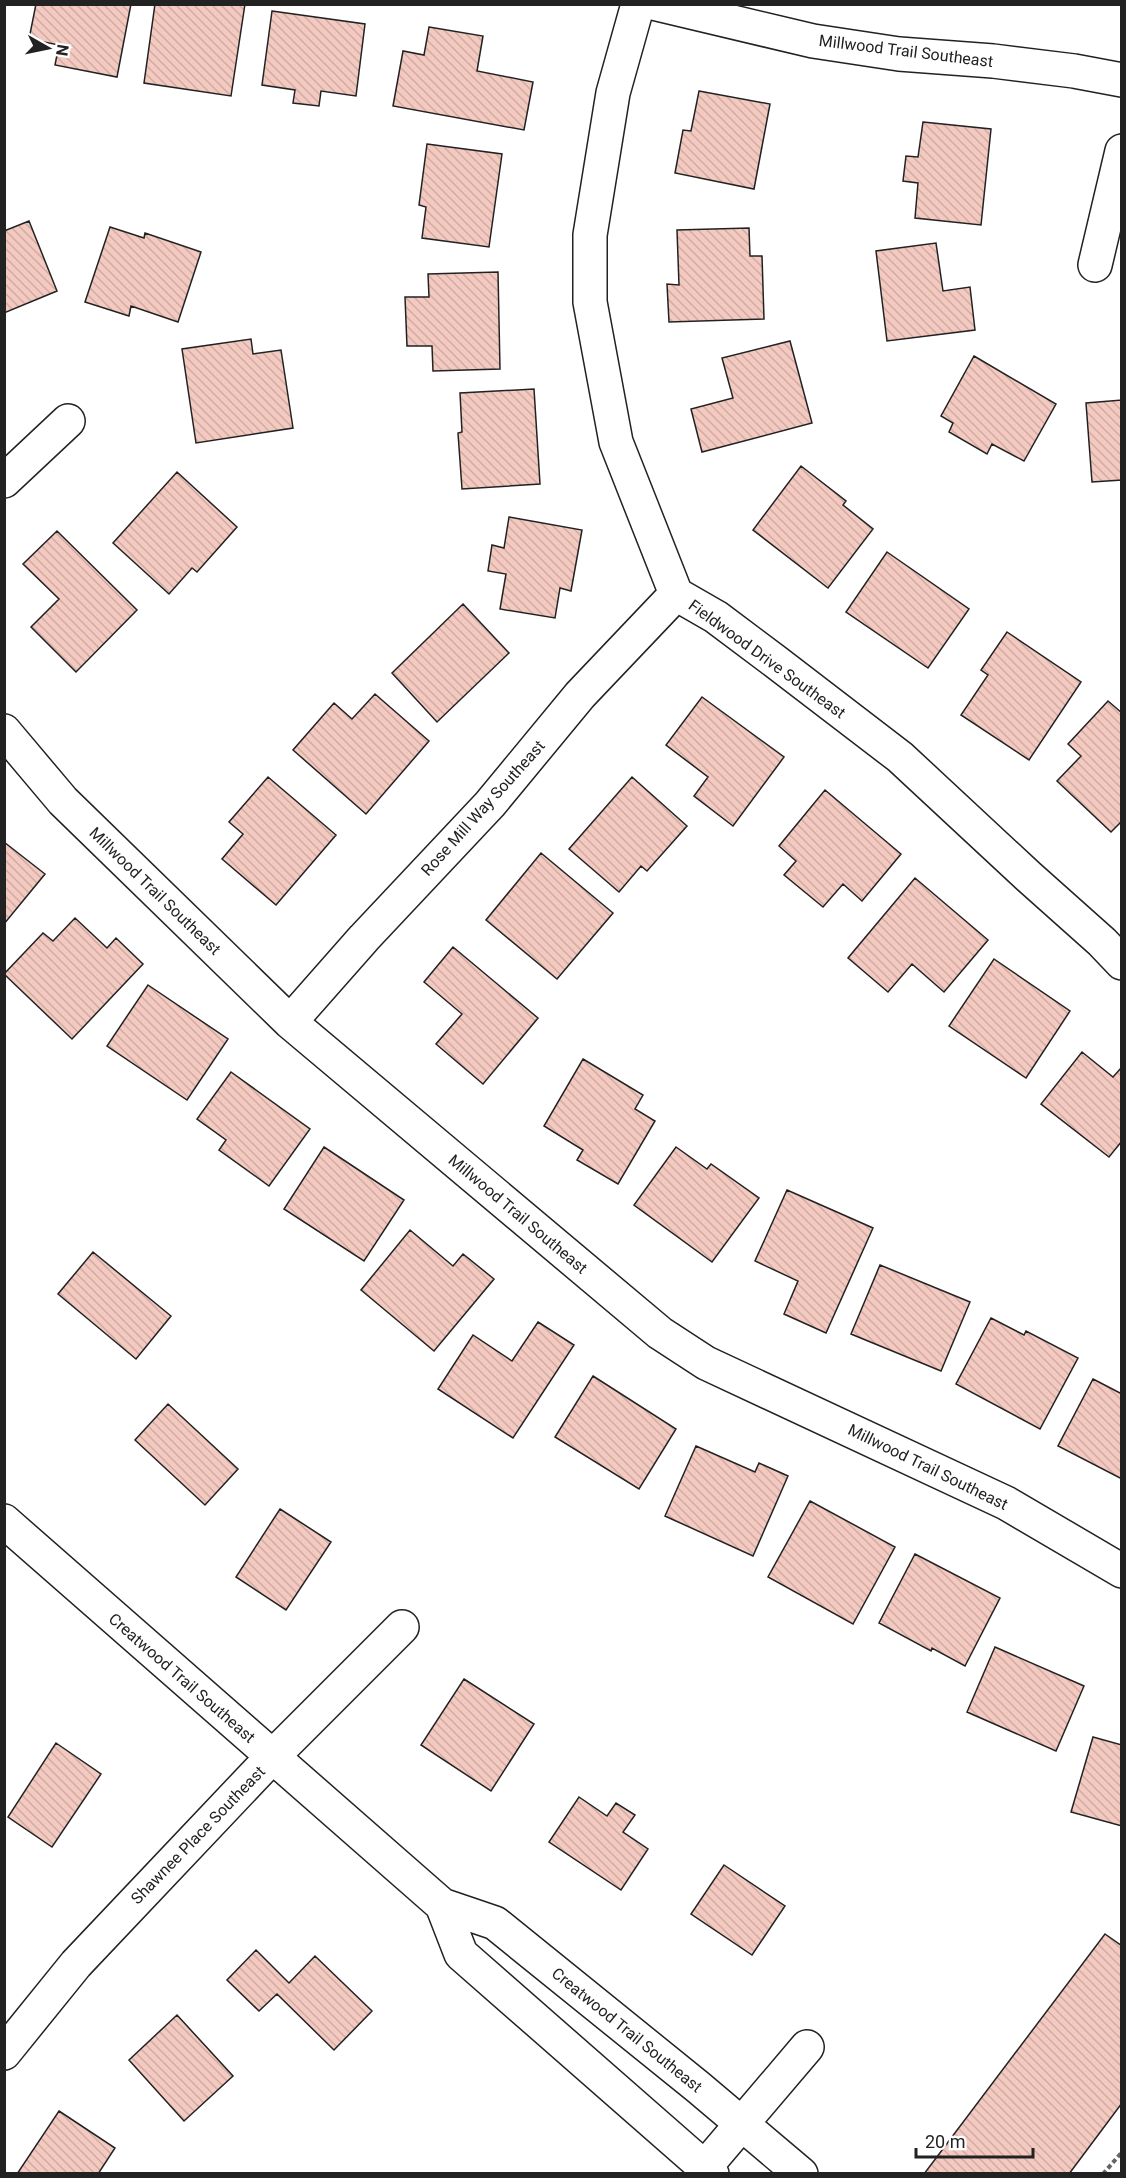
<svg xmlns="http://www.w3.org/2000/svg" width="1126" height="2178" viewBox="0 0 1126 2178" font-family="Roboto,sans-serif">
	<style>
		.building { fill: url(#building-back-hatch); stroke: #222; stroke-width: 1.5 }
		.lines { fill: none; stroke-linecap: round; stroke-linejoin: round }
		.minor-casing { stroke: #222; stroke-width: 36 }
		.path { stroke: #646464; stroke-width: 4; stroke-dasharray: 4.5 3; stroke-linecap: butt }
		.minor { stroke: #fff; stroke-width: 33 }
		.labels { text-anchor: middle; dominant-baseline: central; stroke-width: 4.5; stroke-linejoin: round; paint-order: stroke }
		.street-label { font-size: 16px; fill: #222; stroke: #fff }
	</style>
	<defs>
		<pattern id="building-back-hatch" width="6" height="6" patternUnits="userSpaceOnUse" patternTransform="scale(1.5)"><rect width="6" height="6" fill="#f3c9c0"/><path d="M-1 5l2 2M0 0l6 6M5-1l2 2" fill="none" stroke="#d0aca5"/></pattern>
	</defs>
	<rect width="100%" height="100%" fill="#fff"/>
	<path class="building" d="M36,4H131L117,77L55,65L59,45L29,39Z
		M155,4H245L231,96L144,83Z
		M272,11L365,24L356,96L321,91L319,106L293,103L295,90L262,85Z
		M429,27L483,36L477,71L533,82L524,130L393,106L403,51L424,55Z
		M699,91L770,104L754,189L675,173L683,130L691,131Z
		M923,122L991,129L981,225L915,218L918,183L903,181L906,156L918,157Z
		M427,144L502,154L489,247L422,238L426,207L419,205Z
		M29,221L57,291L4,313V231Z
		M110,227L144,238L145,233L201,252L178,322L131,306L129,316L85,302Z
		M749,228L750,256H762L764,319L669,322L667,284L679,285L677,230Z
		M936,243L943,291L970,287L975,330L887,341L876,251Z
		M498,272L500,369L433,371L432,346H407L405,297H429L428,274Z
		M251,339L253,354L281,350L293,428L196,443L182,349Z
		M790,341L812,423L702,452L691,409L733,398L722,358Z
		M974,356L1056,404L1024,461L992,444L987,454L949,432L953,423L941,416Z
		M534,389L540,484L462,489L458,433L462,432L460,393Z
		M1122,400V480L1092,482L1086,403Z
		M801,466L846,501L843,505L873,529L828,588L753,530Z
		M177,472L237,527L197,572L192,568L169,594L113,543Z
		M509,517L582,530L571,591L560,588L555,618L500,609L506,574L488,571L492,545L504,548Z
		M57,531L137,610L76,672L31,627L59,599L23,564Z
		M887,552L969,609L928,668L846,612Z
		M463,604L509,653L437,722L392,673Z
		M1007,632L1081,682L1029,760L961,715L988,675L981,670Z
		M375,694L429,741L366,814L293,750L334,703L352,719Z
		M702,697L784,757L733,826L694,796L708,777L666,745Z
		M1108,701L1122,713V821L1111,832L1057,781L1081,756L1068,744Z
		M268,777L336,835L276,905L222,859L243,834L229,822Z
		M632,777L687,826L647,871L641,866L619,892L569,849Z
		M825,790L901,854L862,901L843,884L823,907L784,875L796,861L779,846Z
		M4,842L45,874L4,924Z
		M541,853L613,913L557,979L486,920Z
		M915,878L988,940L944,992L912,964L888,992L848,958Z
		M75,918L107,948L116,938L143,964L72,1039L4,974L43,933L53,941Z
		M453,947L538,1018L483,1084L436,1044L462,1014L424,982Z
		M994,959L1070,1011L1026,1078L949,1026Z
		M148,985L228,1039L187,1100L107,1046Z
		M1082,1052L1113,1077L1122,1067V1141L1109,1157L1041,1104Z
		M583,1059L643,1095L635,1109L655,1121L618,1184L577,1160L583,1150L544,1126Z
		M231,1072L310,1129L269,1186L219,1150L226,1140L197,1119Z
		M324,1147L404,1200L364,1261L284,1209Z
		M676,1147L707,1169L711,1164L759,1198L712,1262L634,1205Z
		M787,1190L873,1228L826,1333L784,1314L798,1281L755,1261Z
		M410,1230L453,1266L463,1254L494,1279L434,1351L361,1290Z
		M93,1252L171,1316L136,1359L58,1294Z
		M880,1265L970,1302L941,1371L851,1334Z
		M991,1318L1024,1335L1026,1331L1078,1358L1040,1429L956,1384Z
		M538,1322L574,1345L513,1438L438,1389L473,1335L512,1361Z
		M593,1376L676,1429L639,1489L555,1437Z
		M1093,1379L1122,1394V1479L1058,1446Z
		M168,1404L238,1469L205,1505L135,1440Z
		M696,1446L755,1472L759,1463L788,1476L753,1556L665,1516Z
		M810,1501L895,1547L853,1624L768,1577Z
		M280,1509L331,1542L286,1610L236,1577Z
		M915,1554L1000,1598L965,1666L932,1648L931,1651L879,1623Z
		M995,1647L1084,1686L1056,1751L967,1712Z
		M464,1679L534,1724L491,1791L421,1745Z
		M1093,1737L1122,1745V1826L1071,1812Z
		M56,1743L101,1774L52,1847L8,1817Z
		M579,1797L607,1816L616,1803L635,1815L623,1832L648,1849L621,1890L549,1842Z
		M724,1865L785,1906L752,1955L691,1914Z
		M1105,1934L1122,1946V2103L1069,2174H924Z
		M256,1950L289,1983L315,1956L372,2011L334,2050L277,1994L259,2011L227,1980Z
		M177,2015L233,2076L184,2121L129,2060Z
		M59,2111L115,2148L98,2174H17Z"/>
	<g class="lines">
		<g class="minor-casing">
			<path id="minor" d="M638,4L613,93L590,235V302L616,442L676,594L716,617L776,662L900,757L1028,876L1102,942L1122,963
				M657,4L813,41L899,54L993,61L1074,71L1122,80
				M1095,265L1122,151
				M4,481L68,421
				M4,731L63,801L290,1022L660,1333L706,1363L1006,1503L1122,1571
				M290,1022L364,938L490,804L580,695L676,594
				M4,1521L442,1905L495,1923L698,2087L801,2174
				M442,1905L461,1954L712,2174
				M4,2053L76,1964L272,1757L402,1627
				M705,2167L807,2047"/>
		</g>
		<path class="path" d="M1103,2174L1122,2152"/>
		<use href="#minor" class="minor"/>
	</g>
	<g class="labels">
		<g class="street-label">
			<text transform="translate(906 51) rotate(7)">Millwood Trail Southeast</text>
			<text transform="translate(767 659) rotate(36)">Fieldwood Drive Southeast</text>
			<text transform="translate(483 808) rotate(-48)">Rose Mill Way Southeast</text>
			<text transform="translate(155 891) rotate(44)">Millwood Trail Southeast</text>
			<text transform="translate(518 1214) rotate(40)">Millwood Trail Southeast</text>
			<text transform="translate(928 1467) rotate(26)">Millwood Trail Southeast</text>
			<text transform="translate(182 1678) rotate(41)">Creatwood Trail Southeast</text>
			<text transform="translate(198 1835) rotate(-46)">Shawnee Place Southeast</text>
			<text transform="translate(627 2030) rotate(39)">Creatwood Trail Southeast</text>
		</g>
	</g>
	<rect width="1126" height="2178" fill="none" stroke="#222222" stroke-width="12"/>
	<g transform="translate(48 48) rotate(99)" stroke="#ffffff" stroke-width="4.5" paint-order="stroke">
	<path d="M0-4.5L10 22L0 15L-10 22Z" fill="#222222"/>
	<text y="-9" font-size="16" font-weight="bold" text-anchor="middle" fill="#222222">N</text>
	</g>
	<path d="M916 2148v9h117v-9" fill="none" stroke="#222222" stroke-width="3"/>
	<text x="925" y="2148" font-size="18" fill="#222222" stroke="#ffffff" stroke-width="4.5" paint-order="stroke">20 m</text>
</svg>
